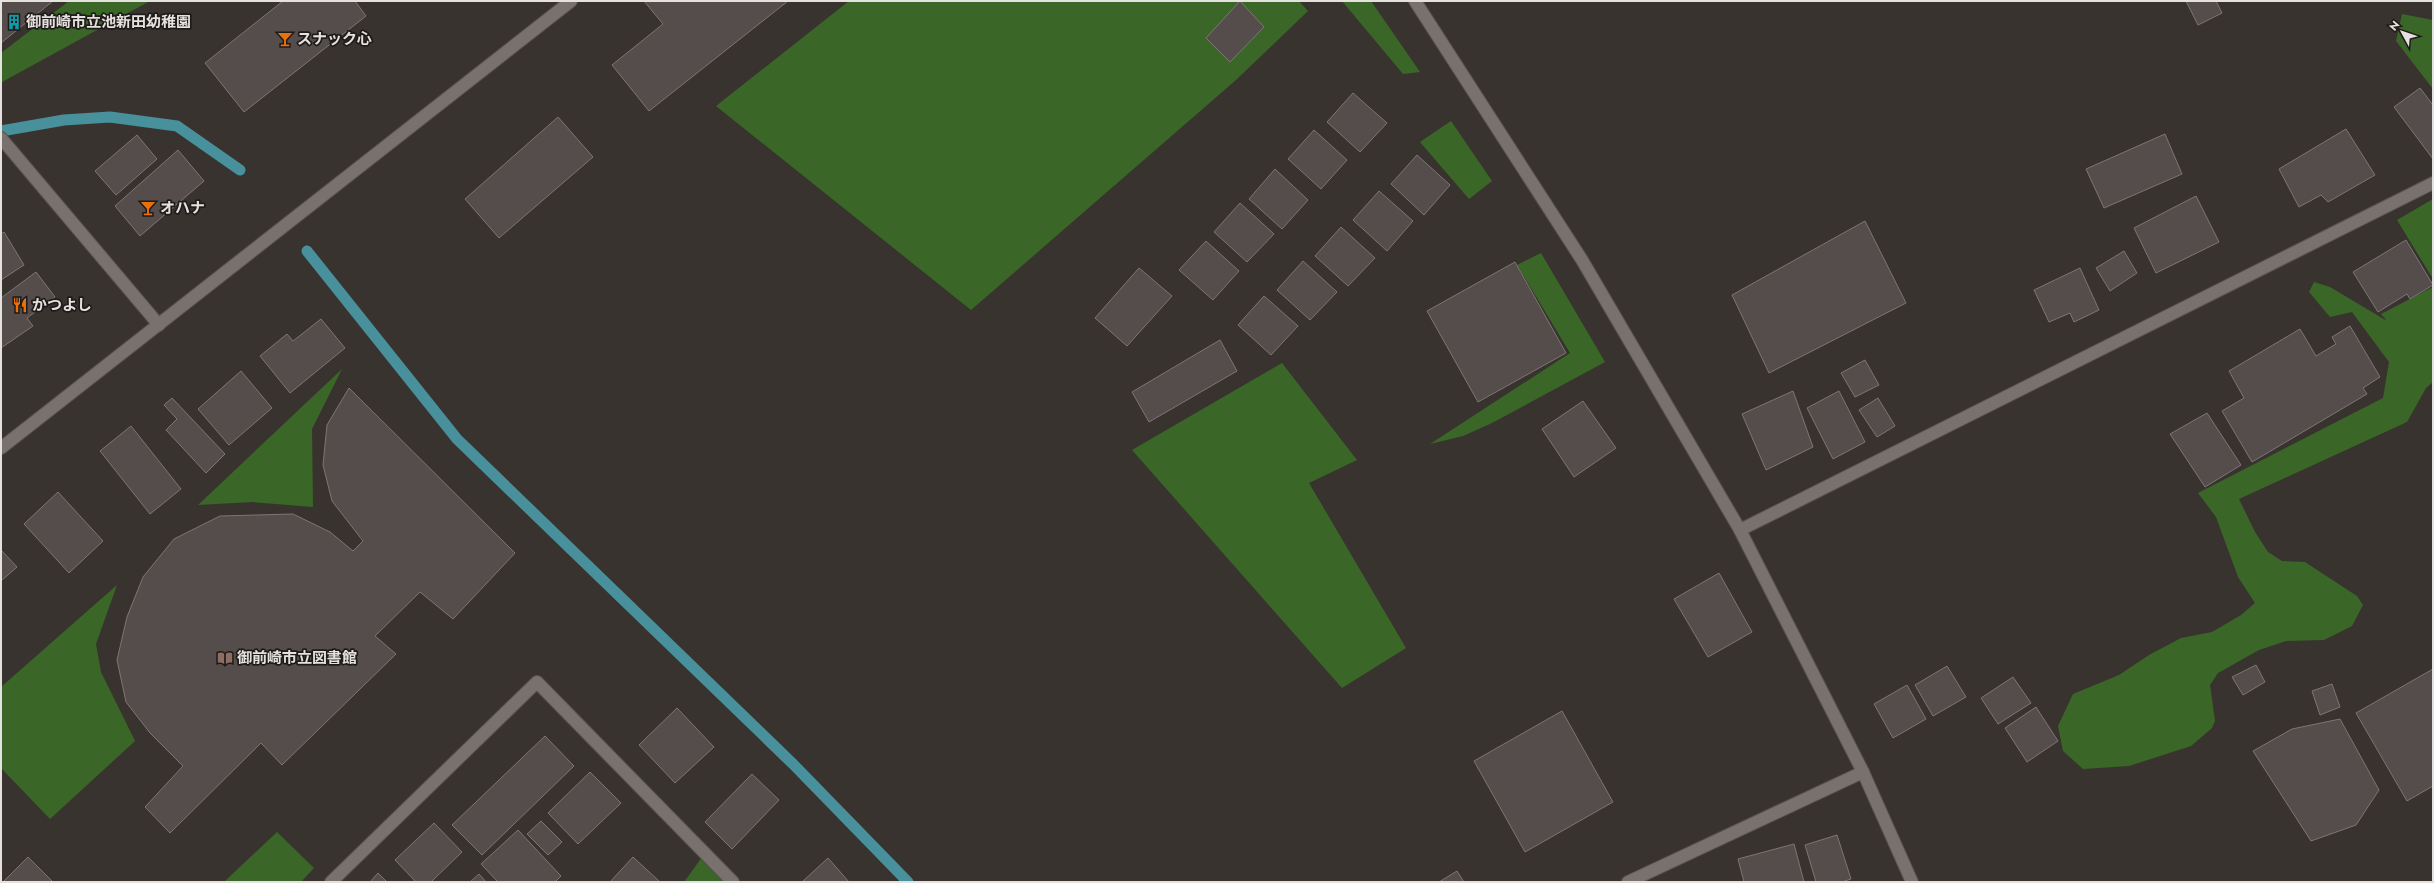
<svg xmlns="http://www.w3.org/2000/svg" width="2434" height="883" viewBox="0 0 2434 883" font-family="Jost,'Noto Sans JP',sans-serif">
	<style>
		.green { fill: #3a6727 }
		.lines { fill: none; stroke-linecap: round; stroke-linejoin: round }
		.stream { stroke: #48909c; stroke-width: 11 }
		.building { fill: #554d4c; stroke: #7e7574 }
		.lane-casing { stroke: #57524f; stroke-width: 14 }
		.street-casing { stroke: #57524f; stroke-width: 14 }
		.secondary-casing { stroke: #57524f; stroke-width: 14 }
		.lane { stroke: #78716d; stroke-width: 12 }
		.street { stroke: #78716d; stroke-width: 12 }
		.secondary { stroke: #78716d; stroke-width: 12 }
		.labels { text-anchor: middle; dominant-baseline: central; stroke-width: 3.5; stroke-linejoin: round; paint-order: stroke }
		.poi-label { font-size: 15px; font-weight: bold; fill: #e5e1df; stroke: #1e1b1a; text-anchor: start }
	</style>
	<rect width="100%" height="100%" fill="#39332f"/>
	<path class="green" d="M69,1H150L2,82L1,53Z
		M849,1H1299L1308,11L1236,80L971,310L716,106Z
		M1342,1H1371L1420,72L1403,74Z
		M2402,14L2433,20V89L2396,41Z
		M1451,121L1492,181L1469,199L1420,142Z
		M2433,199V279L2397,220Z
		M1541,253L1605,362L1492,423L1463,436L1430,444L1570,353L1517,265Z
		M2314,282L2330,287L2387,321L2381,314L2433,287V382L2426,388L2407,422L2239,499L2255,532L2268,552L2282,561L2305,562L2357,596L2363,605L2352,626L2324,640L2286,641L2259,650L2218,673L2210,685L2215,721L2212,728L2191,746L2129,766L2083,769L2063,751L2058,726L2073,694L2119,675L2149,655L2181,638L2212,632L2241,615L2255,603L2238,577L2216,517L2198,493L2383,398L2389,362L2352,312L2330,317L2309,292Z
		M1282,363L1357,460L1309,483L1406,648L1342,688L1132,450Z
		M342,369L312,429L313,507L252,502L198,505Z
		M117,585L96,644L101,672L135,741L50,819L1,768V687Z
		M277,832L314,868L301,882H224Z
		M705,853L732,882H684Z"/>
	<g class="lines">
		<path class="stream" d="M1,131L64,120L110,117L177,126L240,170
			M307,251L457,439L793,764L908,882"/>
	</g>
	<path class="building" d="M1,1H53L1,43Z
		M283,1H355L366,16L244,112L205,63Z
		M644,1H788L649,111L612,65L663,24Z
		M1240,1L1264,27L1230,62L1206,38Z
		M2186,1H2216L2222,13L2198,25Z
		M2420,88L2433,105V159L2394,107Z
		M1353,93L1387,123L1360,152L1327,122Z
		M558,117L593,157L499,238L465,199Z
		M2346,129L2375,175L2328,202L2321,195L2299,207L2279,169Z
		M1314,130L1347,160L1321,189L1288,159Z
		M2165,134L2182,174L2104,208L2086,169Z
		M137,135L157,159L116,195L95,171Z
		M178,150L204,181L140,236L115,206Z
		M1417,155L1450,185L1424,215L1391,184Z
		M1275,169L1308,200L1282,229L1249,199Z
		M1379,191L1413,221L1387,251L1353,220Z
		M2196,196L2219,242L2156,273L2134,228Z
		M1240,203L1274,234L1247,262L1214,232Z
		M1865,221L1906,303L1769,373L1732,295Z
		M1341,227L1375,258L1348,286L1315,256Z
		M4,232L24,265L1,280V234Z
		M2406,240L2433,285L2410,299L2407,294L2378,312L2353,272Z
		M1206,241L1239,271L1213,300L1179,270Z
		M2124,251L2137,273L2110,291L2096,268Z
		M1303,261L1337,292L1310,320L1277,290Z
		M1515,262L1566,353L1478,402L1427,311Z
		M1139,268L1172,296L1127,346L1095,318Z
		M2080,268L2099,310L2074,322L2070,313L2049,322L2034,290Z
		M36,272L55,297L27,318L33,326L1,348V298Z
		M1264,296L1298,326L1271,355L1238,325Z
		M321,319L345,348L290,393L260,356L287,334L293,341Z
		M2350,326L2380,377L2363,388L2367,394L2252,462L2222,411L2244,398L2229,371L2300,329L2316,356L2336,344L2332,337Z
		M1220,340L1237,371L1149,422L1132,392Z
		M1865,360L1879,385L1855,397L1841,373Z
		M241,371L272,408L229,445L198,409Z
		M349,388L515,553L453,619L420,592L375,636L396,654L282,765L261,743L170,833L145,807L183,766L150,733L126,702L117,660L127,617L143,577L174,539L220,516L293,514L330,532L353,551L363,541L332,501L323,465L327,425Z
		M1793,391L1813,447L1766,470L1742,414Z
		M1839,391L1865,442L1833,459L1807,408Z
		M172,398L225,454L206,473L166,430L177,419L164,405Z
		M1878,398L1895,426L1877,437L1859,410Z
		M1583,401L1616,448L1574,477L1542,429Z
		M2207,413L2241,465L2205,487L2170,434Z
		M131,426L181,489L150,514L100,451Z
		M58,492L103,541L69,573L24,524Z
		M1,550L17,567L1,581Z
		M1719,573L1752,632L1708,657L1674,599Z
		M2256,665L2265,682L2243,695L2232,677Z
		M1947,666L1966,697L1933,716L1915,685Z
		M2433,669V786L2407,801L2356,713Z
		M2013,677L2031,703L1998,724L1981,698Z
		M2332,684L2340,707L2320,715L2312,691Z
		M1907,685L1926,719L1893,738L1874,704Z
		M2036,707L2058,741L2027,762L2005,728Z
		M677,708L714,747L675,783L639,745Z
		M1562,711L1613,802L1525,852L1474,761Z
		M2340,719L2379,790L2356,825L2311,841L2253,751L2292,729Z
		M545,736L574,766L482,855L452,825Z
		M590,772L621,803L578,844L548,813Z
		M752,774L779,800L732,849L705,822Z
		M541,821L562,842L548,855L527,834Z
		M434,823L462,852L431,882H416L395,860Z
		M518,830L561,876L555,882H498L481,864Z
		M1837,835L1851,879L1842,882H1816L1805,845Z
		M1794,844L1804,882H1744L1738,859Z
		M28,857L53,882H3Z
		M633,857L660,882H610Z
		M828,858L849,882H802Z
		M1457,871L1464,882H1439Z
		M378,873L387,882H370Z
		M479,874L486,882H470Z"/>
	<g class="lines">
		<g class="lane-casing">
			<path id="lane" d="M1628,882L1863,772"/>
		</g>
		<g class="street-casing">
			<path id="street" d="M1,138L159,325
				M1740,530L2433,183
				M331,882L537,682L733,882"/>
		</g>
		<g class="secondary-casing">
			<path id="secondary" d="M1415,1L1582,260L1740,530L1863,772L1912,882
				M1,448L571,1"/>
		</g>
		<use href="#lane" class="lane"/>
		<use href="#street" class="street"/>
		<use href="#secondary" class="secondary"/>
	</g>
	<defs>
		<g id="building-bare" transform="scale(1.2)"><path d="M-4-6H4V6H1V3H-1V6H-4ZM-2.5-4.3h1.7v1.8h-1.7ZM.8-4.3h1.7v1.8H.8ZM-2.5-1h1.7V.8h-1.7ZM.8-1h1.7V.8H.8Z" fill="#0f9aa8" stroke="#1e1b1a" stroke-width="2.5" paint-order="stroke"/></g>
		<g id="bar-bare" transform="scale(1.2)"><path d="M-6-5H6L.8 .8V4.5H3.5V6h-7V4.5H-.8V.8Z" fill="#e8710a" stroke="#1e1b1a" stroke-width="2.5" paint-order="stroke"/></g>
		<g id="restaurant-bare" transform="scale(1.2)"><path d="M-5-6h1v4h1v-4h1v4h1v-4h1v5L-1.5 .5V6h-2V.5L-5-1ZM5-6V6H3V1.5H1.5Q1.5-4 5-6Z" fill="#e8710a" stroke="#1e1b1a" stroke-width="2.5" paint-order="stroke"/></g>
		<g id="library-bare" transform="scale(1.2)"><path d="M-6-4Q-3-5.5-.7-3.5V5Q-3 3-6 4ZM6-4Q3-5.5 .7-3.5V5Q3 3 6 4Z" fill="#8d6e63" stroke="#1e1b1a" stroke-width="2.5" paint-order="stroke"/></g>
	</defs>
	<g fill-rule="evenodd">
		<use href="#building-bare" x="14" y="22"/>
		<use href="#bar-bare" x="285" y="39"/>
		<use href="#bar-bare" x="148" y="208"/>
		<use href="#restaurant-bare" x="20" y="305"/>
		<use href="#library-bare" x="225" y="658"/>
	</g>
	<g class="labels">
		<g class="poi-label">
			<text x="26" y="22">御前崎市立池新田幼稚園</text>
			<text x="297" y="39">スナック心</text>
			<text x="160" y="208">オハナ</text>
			<text x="32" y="305">かつよし</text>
			<text x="237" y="658">御前崎市立図書館</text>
		</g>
	</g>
	<rect width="2434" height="883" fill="none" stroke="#e5e1df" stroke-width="4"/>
	<g transform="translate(2402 32) rotate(310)" stroke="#1e1b1a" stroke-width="3" paint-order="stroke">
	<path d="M0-3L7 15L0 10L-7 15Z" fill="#e5e1df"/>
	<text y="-6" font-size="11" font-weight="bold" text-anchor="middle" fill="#e5e1df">N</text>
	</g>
</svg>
